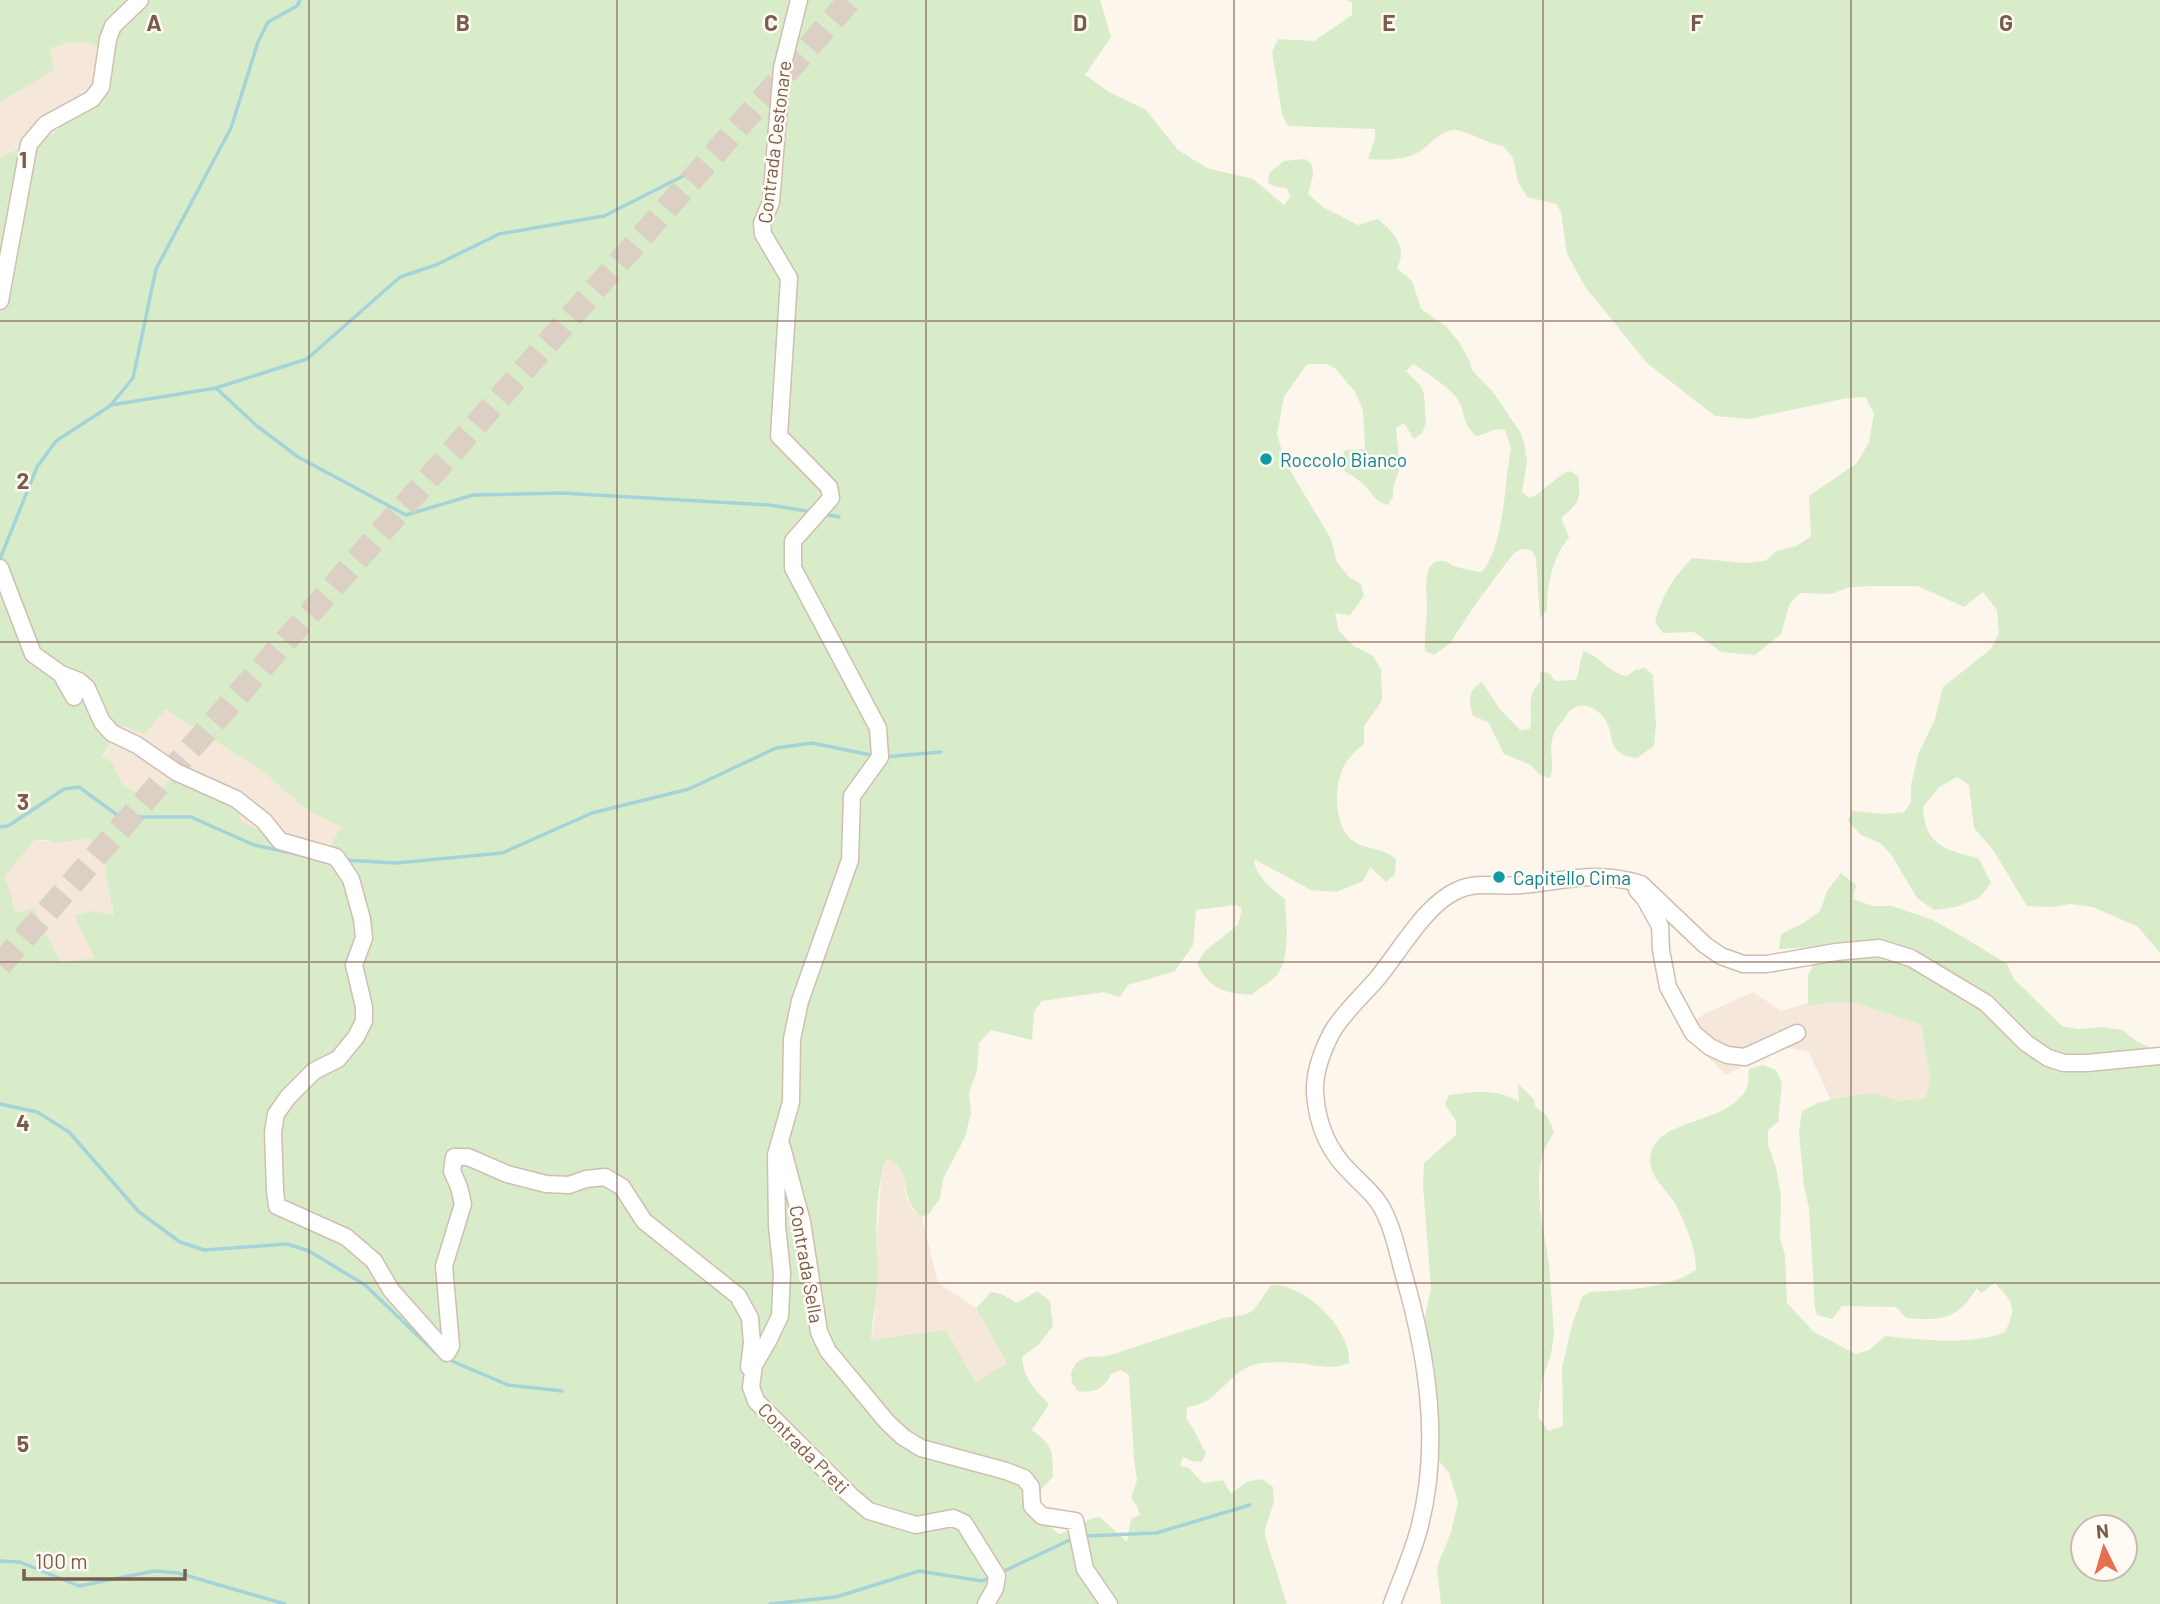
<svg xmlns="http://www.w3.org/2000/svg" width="2160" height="1604" viewBox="0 0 2160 1604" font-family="Barlow,sans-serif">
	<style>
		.residential { fill: #f5e8da }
		.green { fill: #d8ecc9; fill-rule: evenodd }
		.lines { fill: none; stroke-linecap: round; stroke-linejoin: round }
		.stream { stroke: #a5d3da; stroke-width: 3.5 }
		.highway-tunnel { stroke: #dcd0c4; stroke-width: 24; stroke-dasharray: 24 12; stroke-linecap: butt }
		.minor-casing { stroke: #d1beb0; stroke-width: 19 }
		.minor { stroke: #fff; stroke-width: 16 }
		.grid { fill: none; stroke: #7a5c4d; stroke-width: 2; stroke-opacity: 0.55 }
		.culture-dot { fill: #0f9aa8; stroke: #fffaf3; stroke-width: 2.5 }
		.labels { text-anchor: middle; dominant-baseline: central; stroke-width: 5; stroke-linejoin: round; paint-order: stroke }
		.street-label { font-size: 19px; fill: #7a5c4d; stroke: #fffaf3 }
		.culture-label { font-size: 19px; fill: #0d838f; stroke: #fffaf3; text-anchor: start }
		.grid-label { font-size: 23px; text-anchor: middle; font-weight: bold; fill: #7a5c4d; stroke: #fffaf3; stroke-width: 5; stroke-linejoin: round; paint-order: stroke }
	</style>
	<rect width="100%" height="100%" fill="#fdf6ec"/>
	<path class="residential" d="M77,41L90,43L106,55L113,69L98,91L53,134L0,157V102L53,70L50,49Z
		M164,710L264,772L304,808L342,827L324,858L123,786L111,762L102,757L124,726Z
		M88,839L106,853V876L114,915L96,958L60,962L34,909L16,913L4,876L34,840L60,842Z
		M1753,992L1781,1011L1808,1003L1810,1006L1835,1002H1852L1921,1025L1930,1076L1926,1098L1899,1101L1875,1093L1831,1101L1809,1052L1781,1047L1726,1075L1684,1033L1702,1015Z
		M887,1159L896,1162L903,1171L906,1196L912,1210L922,1217L938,1283L976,1308L1007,1365L975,1382L871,1340L875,1316L876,1256L881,1180Z"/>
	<path class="green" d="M0,0H1100L1111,37L1085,75L1109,92L1146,110L1178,150L1207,168L1253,179L1284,205L1290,197L1287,188L1276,187L1268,183L1269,173L1284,161L1305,159L1312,165L1313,175L1308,194L1323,207L1358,225L1378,219C1394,233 1408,246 1397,268L1412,281L1421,309L1446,326L1459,342L1469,360L1472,370L1493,392L1520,432L1524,442L1527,462L1522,492L1530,498C1545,492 1554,476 1570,471L1578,476C1581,500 1580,502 1561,518L1569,537C1552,559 1547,583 1547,610L1540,618L1536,558L1531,550L1521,549L1513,554L1477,602L1450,643L1434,655L1425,651C1424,638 1426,626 1427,612C1428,599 1419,558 1444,561C1448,561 1451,565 1454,566C1463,569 1472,571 1482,572C1505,544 1504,483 1511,448L1505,429C1494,428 1487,434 1476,436C1460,421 1467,414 1457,398C1452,390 1422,369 1413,364L1406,371L1420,385L1424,394L1426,424L1422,433L1414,439L1404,423L1396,428L1400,468L1393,487V497L1388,505C1373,501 1373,493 1363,484C1351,472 1333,473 1345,450L1365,449L1363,410L1355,392L1336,369L1327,364H1307L1284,397L1277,434L1285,462L1331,539L1337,562L1349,577L1361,584L1364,596L1350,615L1335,613L1339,631L1354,646L1373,656L1381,669L1382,701L1364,726V744C1355,751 1348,758 1343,768C1334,787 1334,826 1352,840C1364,850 1380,846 1396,859L1395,874L1386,882L1370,867L1363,881L1336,892L1311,890L1254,859C1255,876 1272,889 1285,899C1286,920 1292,964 1273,979C1266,985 1258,989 1251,995C1224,993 1209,989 1197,963L1206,950L1238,925L1242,909L1236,905L1196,910L1193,945L1175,971L1128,985L1120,997L1104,992L1042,1001L1034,1012L1032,1040L991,1030L979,1043L977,1071L969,1092L971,1113L965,1137L943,1179L940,1198L929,1214L922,1217C896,1199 915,1168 887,1159C872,1193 878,1248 877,1285C876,1304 872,1322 871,1340L946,1330L975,1382L1007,1364L976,1308L991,1292L1001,1294L1017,1303L1037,1291L1050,1301L1053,1326L1039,1344L1022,1357C1024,1379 1034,1389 1049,1404L1032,1430C1053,1445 1053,1452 1053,1477L1037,1493C1037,1516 1041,1520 1059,1534C1074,1530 1084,1518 1100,1517L1127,1542L1131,1519L1140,1515L1137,1506L1131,1498L1137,1480L1134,1459L1129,1375L1120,1370L1111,1374C1105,1388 1094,1394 1078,1391L1072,1383L1071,1372L1076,1363L1086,1357L1107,1356L1224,1318L1244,1315L1254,1310L1271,1285C1304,1283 1352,1329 1349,1363C1330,1371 1314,1364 1295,1363C1283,1362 1268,1362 1256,1364C1237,1368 1223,1390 1208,1400C1202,1404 1194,1405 1187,1408L1186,1418C1195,1430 1199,1442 1206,1453L1202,1462L1192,1461L1183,1457L1180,1466L1189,1468L1203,1483L1223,1480L1231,1494L1246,1482L1262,1479L1273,1487L1274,1502L1265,1529V1536L1287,1604H0V157L53,134L98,91L113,69C98,38 80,38 50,49L54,70L0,102ZM165,710L264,772L304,808L341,827L324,858L241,822L238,805L172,777L152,798L123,786L112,762L102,756L123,726L145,734ZM88,839L106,853V876L114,915L91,911L74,916L95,958L60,962L34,908L16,913L5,876L34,840H47L55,843Z
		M1345,0H2160V953L2138,927L2093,907L2070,904L2052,907L2027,906L1993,850L1974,828L1969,785L1957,777L1939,787L1923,807C1925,847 1946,849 1979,859L1991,883L1979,898L1956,907L1934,910L1917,898L1891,854L1880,843L1861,835L1848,821L1852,811L1885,814L1904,812L1911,802V785L1918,755L1935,719L1943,687L1991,649L1999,633L1997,610L1983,592L1964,607L1918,586H1866L1847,588L1831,594L1800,593L1790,603L1781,634L1755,655L1721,652L1694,632L1663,633L1655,622C1662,595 1673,578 1692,558L1745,563L1765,561L1777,551L1797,546L1811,536L1809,496L1857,463L1869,442L1874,413L1865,397L1847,398L1749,419L1715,416L1647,363L1586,288L1567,254L1561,212L1556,204L1527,197L1518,182L1513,158L1503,146C1489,144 1464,130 1455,130C1441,130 1433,142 1422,150C1408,160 1385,161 1368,159L1375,138V129L1288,126L1282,114L1272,52L1278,39L1314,41L1352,15V2Z
		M1584,651C1601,657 1610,674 1627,676L1635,670L1645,668L1653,675L1656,726L1654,746L1637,758C1629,757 1623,756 1617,750C1610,743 1612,734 1608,725C1601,707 1577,697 1566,716C1561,724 1553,731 1552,740C1549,753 1555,765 1550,778L1539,775L1531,765L1504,754L1488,722L1473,716C1468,700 1468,690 1482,682L1499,708L1520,730L1530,729C1534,709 1524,699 1540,682V672L1549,673L1555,681L1576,680C1580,670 1579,661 1584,651Z
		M1841,873L1856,885L1853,899L1872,906H1892L1933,920L1968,940L2007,964L2014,979L2062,1026L2078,1029L2101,1027L2122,1030L2136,1041L2160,1052V1604H1441L1437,1567L1451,1532L1458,1502L1449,1473L1434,1455L1436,1418L1430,1350L1425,1317L1431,1288L1423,1185L1424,1163L1456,1135V1121L1445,1104L1449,1095C1474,1092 1497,1088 1519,1102L1518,1084L1534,1099L1535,1106L1547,1116L1554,1132L1542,1154L1539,1176L1540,1210L1549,1264L1554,1333L1551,1355L1542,1379L1538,1416L1548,1431L1563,1426L1562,1368L1572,1325L1582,1297L1590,1292C1625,1290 1667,1289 1696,1270C1696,1248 1687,1229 1678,1209C1670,1190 1645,1177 1651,1153C1660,1118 1725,1125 1746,1090C1749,1085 1748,1075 1749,1069L1763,1065L1776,1070L1782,1083L1778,1122L1768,1130V1145L1776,1168L1781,1196L1780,1239L1785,1255L1787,1303L1814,1332L1856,1354L1869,1350L1885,1336C1924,1340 1969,1346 2005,1332C2018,1306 2012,1302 1995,1283L1981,1293L1977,1288C1957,1320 1941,1321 1906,1318L1896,1307L1842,1306L1832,1319L1817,1315L1815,1309L1809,1208L1804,1186L1799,1132L1802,1111L1820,1102L1857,1095L1875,1093L1899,1101L1926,1098L1930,1076L1921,1025L1852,1002H1835L1810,1006L1808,1003V975L1816,960L1818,947L1779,949L1781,934L1805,922L1820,911L1827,891ZM2083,1527H2125V1569H2083Z"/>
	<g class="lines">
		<path class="stream" d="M216,388L257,426L298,457L406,515L473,495L561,493L769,505L813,512
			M111,405L216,388L307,359L400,277L436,265L499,234L604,216L695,170
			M824,514L839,517
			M0,559L37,467L56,441L110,406L133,378L156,269L231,128L258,42L268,22L297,6L300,0
			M884,757L941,752
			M0,827L8,826L64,789L79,787L120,817H191L254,845L315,858
			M343,860L396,863L502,853L592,813L689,789L776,748L812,743L876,756
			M0,1104L37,1112L69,1132L139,1212L180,1242L204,1250L287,1244L309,1251L365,1285L437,1354
			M447,1359L508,1385L562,1391
			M1085,1536L1156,1533L1250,1505
			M0,1561L20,1562L79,1586L154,1571L178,1573L285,1604
			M1002,1572L1074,1538
			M770,1604L836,1597L919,1571L982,1581L992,1577"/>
		<path class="highway-tunnel" d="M0,965L850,0"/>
		<g class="minor-casing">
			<path id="minor" d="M799,0L782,68L771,202L762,223L763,234L789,278L779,436L829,487L831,498L793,541V568L878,728L880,757L852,796L850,860L800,1001L792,1039L791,1102L776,1155L777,1226L782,1273L780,1316L768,1341L754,1365L751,1387L756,1401L850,1495L869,1511L916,1525L953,1518L964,1523L997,1576L995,1588L986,1604
				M0,301L29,144L46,124L92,99L101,87L108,39L113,26L140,0
				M0,568L33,654L61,674L74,697
				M61,674L79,681L87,688L102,722L112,733L137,745L176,772L236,799L264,821L280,841L336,857L351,879L362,919L364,938L354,965L364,1007V1021L356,1037L338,1059L314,1071L288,1097L276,1114L273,1132L275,1191L277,1206L346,1237L374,1261L391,1290L447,1353L451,1346L444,1266L463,1204L459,1187L452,1171L454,1157H468L507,1174L546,1184L569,1185L586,1179L605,1177L622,1187L644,1221L738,1296L750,1318L752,1343L749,1367
				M1637,890L1645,899L1660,926L1661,950L1668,987L1693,1033L1710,1047L1727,1055L1745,1057L1797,1033
				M782,1147L802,1222L819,1332L828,1351L887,1422L903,1437L921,1448L1006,1471L1024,1478L1031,1487L1032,1506L1042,1516L1075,1521L1085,1569L1109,1604
				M1392,1604C1401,1579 1412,1555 1419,1529C1441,1446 1428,1360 1405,1279C1398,1255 1394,1230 1382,1208C1374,1193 1362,1185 1351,1173C1328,1151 1317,1124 1315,1093C1314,1071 1322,1051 1332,1032C1344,1012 1361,997 1376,980C1399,953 1425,904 1458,890C1477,881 1500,887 1521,885C1567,881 1593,870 1641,884L1705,945L1721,956L1743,964H1767L1836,952L1879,948L1911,958L1986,1003L2026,1043L2048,1058L2064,1063H2087L2160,1056"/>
		</g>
		<use href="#minor" class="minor"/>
	</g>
	<path class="grid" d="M309,0V1604M617,0V1604M926,0V1604M1234,0V1604M1543,0V1604M1851,0V1604M0,321H2160M0,642H2160M0,962H2160M0,1283H2160"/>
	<g class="culture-dot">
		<circle cx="1266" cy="459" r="7"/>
		<circle cx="1499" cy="877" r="7"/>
	</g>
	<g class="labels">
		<g class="street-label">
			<text transform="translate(774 142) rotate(-83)">Contrada Cestonare</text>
			<text transform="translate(807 1264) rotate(80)">Contrada Sella</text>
			<text transform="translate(804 1448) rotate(45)">Contrada Preti</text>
		</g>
		<g class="culture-label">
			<text x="1280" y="459">Roccolo Bianco</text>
			<text x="1513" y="877">Capitello Cima</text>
		</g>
	</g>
	<g class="grid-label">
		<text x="154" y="31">A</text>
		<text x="463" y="31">B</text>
		<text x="771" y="31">C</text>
		<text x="1080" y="31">D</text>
		<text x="1389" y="31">E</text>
		<text x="1697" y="31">F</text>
		<text x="2006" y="31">G</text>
		<text x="23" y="168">1</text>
		<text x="23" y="489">2</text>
		<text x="23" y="810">3</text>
		<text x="23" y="1131">4</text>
		<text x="23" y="1452">5</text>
	</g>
	<g transform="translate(2104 1548) rotate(355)"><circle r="33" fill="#fffaf3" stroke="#cabbb1" stroke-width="2"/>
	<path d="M0-5L12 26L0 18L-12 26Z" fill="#e76f51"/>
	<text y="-10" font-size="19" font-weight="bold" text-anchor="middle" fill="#7a5c4d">N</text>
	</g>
	<path d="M24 1569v10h161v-10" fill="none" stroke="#7a5c4d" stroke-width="3.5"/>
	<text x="35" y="1569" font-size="21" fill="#7a5c4d" stroke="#fffaf3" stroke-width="5" paint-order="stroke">100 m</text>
</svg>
